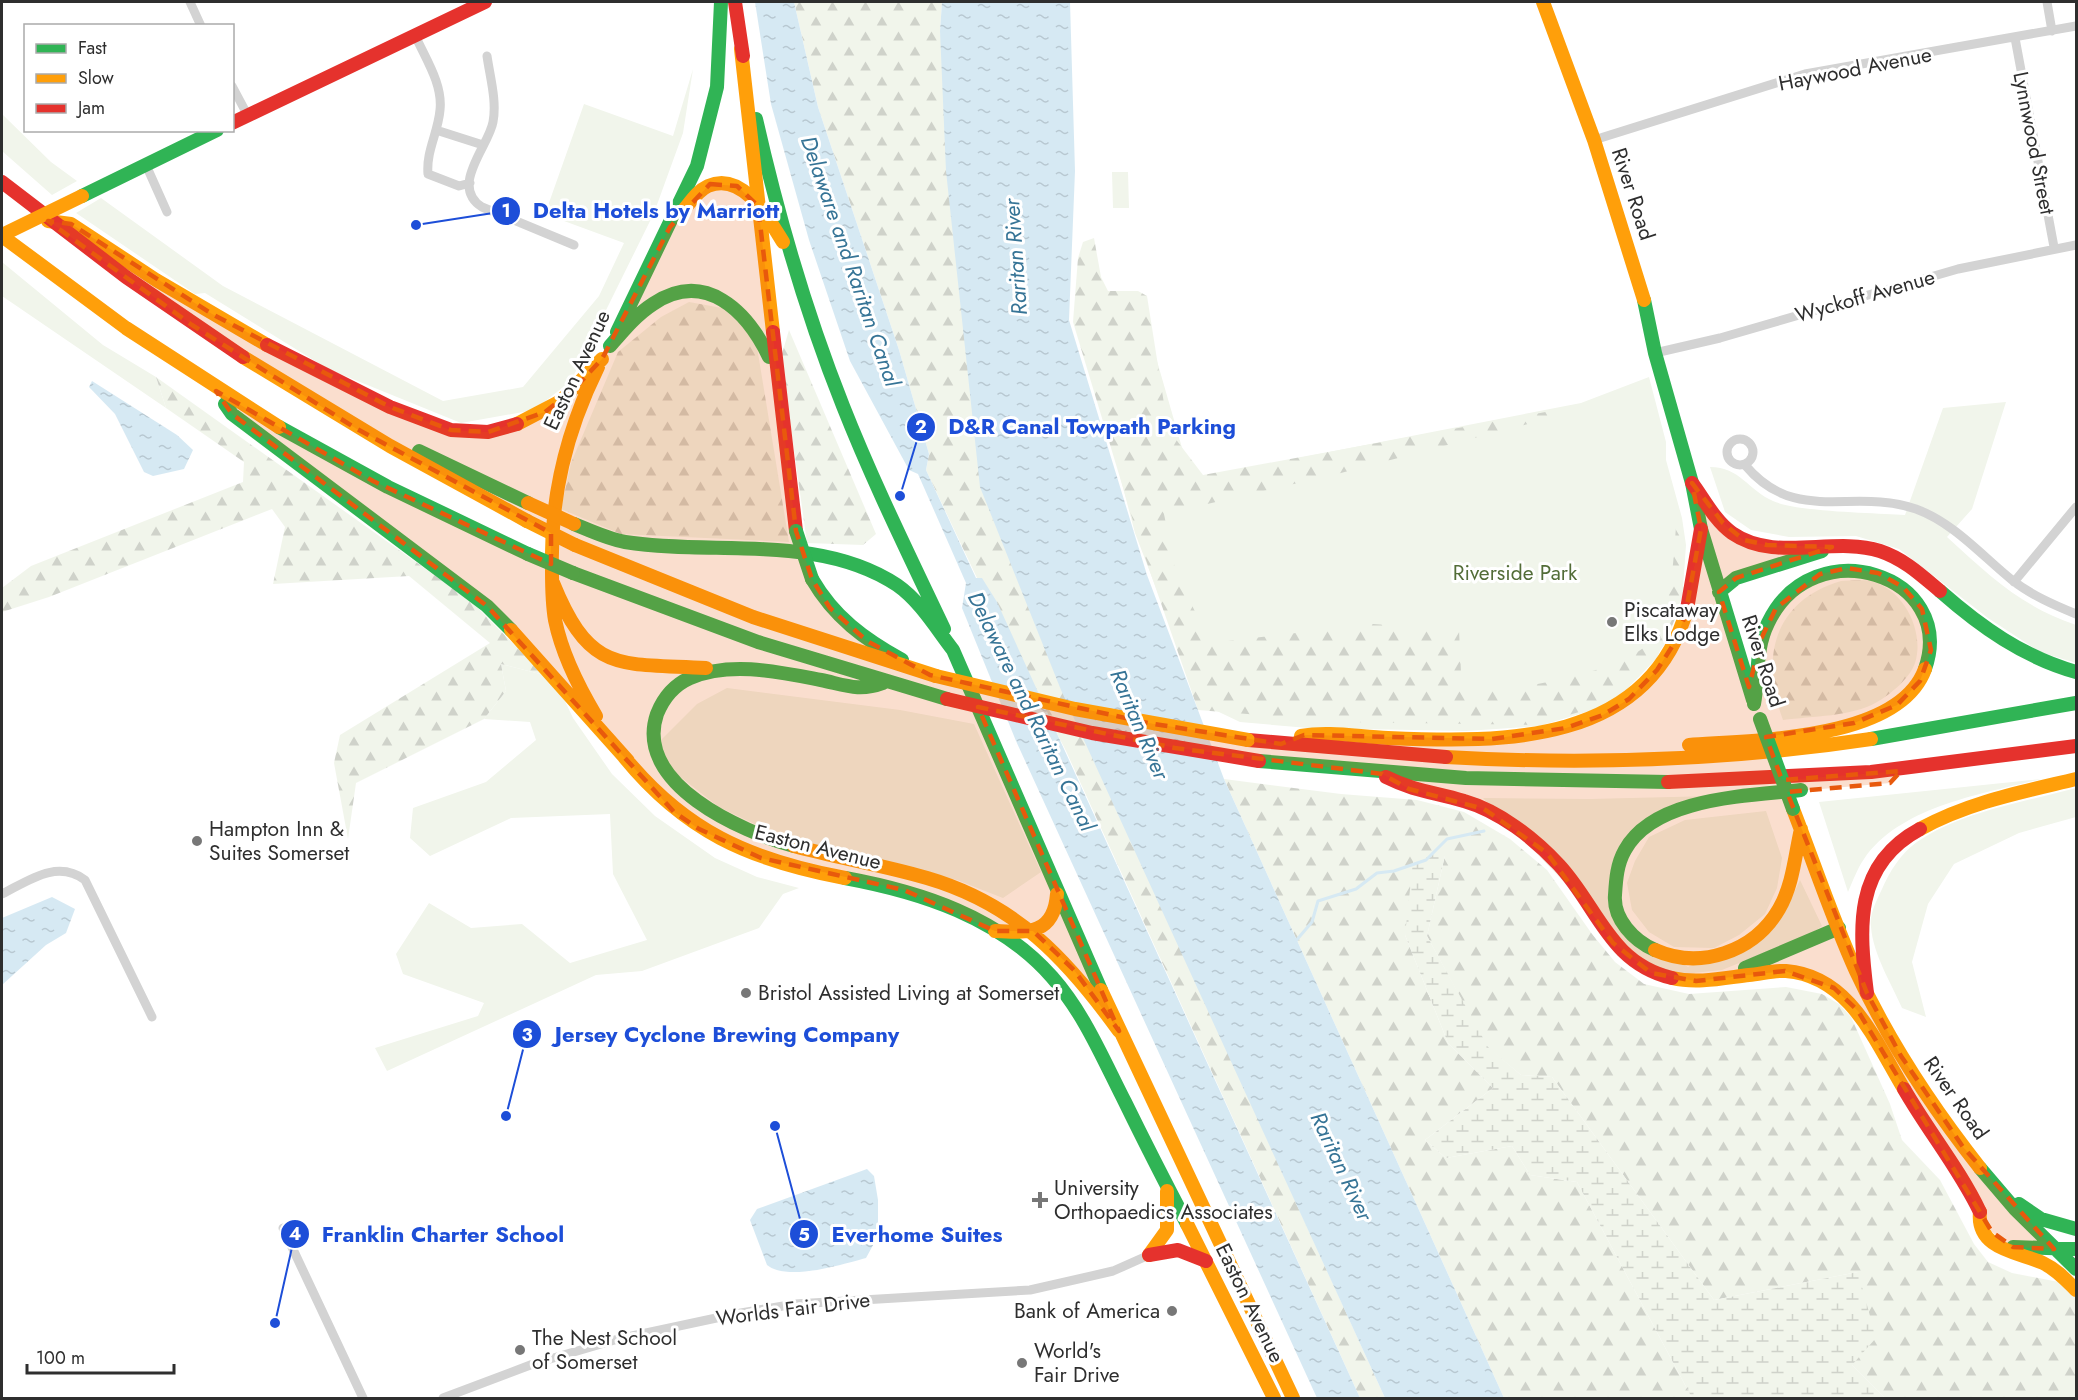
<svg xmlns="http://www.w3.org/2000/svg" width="2078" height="1400" viewBox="0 0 2078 1400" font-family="Jost,sans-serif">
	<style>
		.green { fill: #f1f5eb }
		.forest { fill: url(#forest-firs) }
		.wetland { fill: url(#wetland-marsh) }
		.water { fill: url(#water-ripples) }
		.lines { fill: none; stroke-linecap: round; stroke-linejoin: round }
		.stream { stroke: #d6e9f3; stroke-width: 3 }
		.street { stroke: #d3d3d3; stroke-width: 9 }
		.fast { stroke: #30b455; stroke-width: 14 }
		.slow { stroke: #ff9f0a; stroke-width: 14 }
		.jam { stroke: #e5322d; stroke-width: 14 }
		.fast-bridge { stroke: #30b455; stroke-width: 14 }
		.slow-bridge { stroke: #ff9f0a; stroke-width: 14 }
		.jam-bridge { stroke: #e5322d; stroke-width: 14 }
		.marked { fill: #e8590c; fill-opacity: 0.2; stroke: #e8590c; stroke-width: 4.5; stroke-dasharray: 12 8; stroke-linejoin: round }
		.poi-dot { fill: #777; stroke: #fff; stroke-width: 2 }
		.labels { text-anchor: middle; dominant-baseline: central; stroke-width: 6; stroke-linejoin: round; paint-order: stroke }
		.street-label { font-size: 21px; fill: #2e2e2e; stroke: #fff }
		.park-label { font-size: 21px; fill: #536d38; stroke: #fff }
		.poi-label { font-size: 21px; fill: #2e2e2e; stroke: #fff; text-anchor: start }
		.water-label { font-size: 22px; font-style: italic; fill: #367496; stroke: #fff }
		.leader { fill: none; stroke: #1d4ed8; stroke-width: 2 }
		.callout-dot { fill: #1d4ed8; stroke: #fff; stroke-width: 2 }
		.mark-label { font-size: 18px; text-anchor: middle; font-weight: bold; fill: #fff }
		.callout-label { font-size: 22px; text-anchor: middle; font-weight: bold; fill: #1d4ed8; stroke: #fff; stroke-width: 6; stroke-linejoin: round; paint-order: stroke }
	</style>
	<defs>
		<pattern id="forest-firs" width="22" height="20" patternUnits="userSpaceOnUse" patternTransform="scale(1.5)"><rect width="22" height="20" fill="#f1f5eb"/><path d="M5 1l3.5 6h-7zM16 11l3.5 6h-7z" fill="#cfd2ca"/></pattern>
		<pattern id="wetland-marsh" width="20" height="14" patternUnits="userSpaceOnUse" patternTransform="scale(1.5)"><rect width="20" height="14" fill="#f1f5eb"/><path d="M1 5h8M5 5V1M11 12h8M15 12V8" fill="none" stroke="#cfd2ca"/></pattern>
		<pattern id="water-ripples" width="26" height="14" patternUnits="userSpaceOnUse" patternTransform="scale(1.5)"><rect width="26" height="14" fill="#d6e9f3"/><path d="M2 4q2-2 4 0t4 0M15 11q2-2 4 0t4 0" fill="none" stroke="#b8c8d1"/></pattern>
	</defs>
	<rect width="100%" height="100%" fill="#fff"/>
	<path class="green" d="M693,69L683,133L654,213L571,381L534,410L461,423L328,369L205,293L195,294L76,213L101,198L223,286L443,401L523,387L599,296L624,243L545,214L584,104L673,136Z
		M2,114L51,162L77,181L52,195L2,151Z
		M1112,172H1128L1129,208H1113Z
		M2,262L103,345L156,377L166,408L2,296Z
		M1140,302L1191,479L1581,403L1649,377L1666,442V460L1682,518L1686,545L1683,587L1686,588L1657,658L1623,693L1603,707L1539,726L1466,731L1308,728L1240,722L1200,703L1135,533L1076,310Z
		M2006,402L1972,509L1947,537C1991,577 2019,605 2076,625V663L2040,652L1988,618L1899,549L1856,536L1789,537L1751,530L1725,512L1710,467C1740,467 1748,490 1773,501C1797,512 1876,513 1905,515L1943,408Z
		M501,664L544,675L564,699L573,718L612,774L655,816L715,858L757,877L799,888L783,894L759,928L642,971L596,975L387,1071L375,1048L478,1016L484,1003L403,974L396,954L429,903L471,928L522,924L570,963L647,940L613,874L610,814L511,818L430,856L410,838L413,808L486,782L536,740L530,722L484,719L506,691Z
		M727,688L900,710L974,724L1041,872L1003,898L957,880L792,842L719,807L661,762V740L697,704Z
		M2041,779C1983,794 1900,806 1864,859C1857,869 1853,881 1848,892L1819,802Z
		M2076,788V817L2019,833L1954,864L1928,904L1912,962L1926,1017L1902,1008C1891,983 1873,954 1871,927C1869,914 1877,900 1882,889C1890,871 1901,853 1917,842C1962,811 2025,802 2076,788Z
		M1714,796L1628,833L1617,923L1688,967L1783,916L1800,880L1822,926L1812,933L1722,970L1683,974L1651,966L1617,937L1483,798L1590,799Z
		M1766,811L1782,858L1777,888L1765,914L1739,935L1714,948L1674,947L1649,932L1632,910L1627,883L1635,861L1649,837L1685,820Z"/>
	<path class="forest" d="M794,2H942L940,31L1093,756L1385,1398H1360L1066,751L977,578L926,470L929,454L899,350L818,107Z
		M1094,238L1101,277L1108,291H1138L1147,296L1168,429L1203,475L1567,408L1566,414L1337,474L1164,514L1176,574L1211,643L1373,624L1459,630L1462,694C1504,691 1633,674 1654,636C1674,601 1673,555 1677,516L1685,546L1684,571L1678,611L1665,644L1639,677L1600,706L1534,725L1345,722L1198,710L1137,534L1073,322L1078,258L1083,242Z
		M689,302L722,308L755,335L789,542L621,534L561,509L571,463L618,352L661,317Z
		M789,330L876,534L863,545L807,543L781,357Z
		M156,377L472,602L544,675L501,664L506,691L484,719L356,783L348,839L334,763L340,735L490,643L409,576L273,584L285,527L272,509L49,597L2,612V588L31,566L243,482L244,462L166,408Z
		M1841,581C1851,581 1863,579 1873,582C1904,590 1925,632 1915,663C1910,678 1891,694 1877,702C1851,717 1812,716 1783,720C1760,659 1773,601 1841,581Z
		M1224,779L1341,794L1417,800L1464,812L1510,839L1547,870L1592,934L1615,962L1644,984L1689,994L1786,987L1822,994L1839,1004L1851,1017L1890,1104L1902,1140L1940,1180L1974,1244L1988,1262L2012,1273L2064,1283L2076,1294V1398H1885L1852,1365L1858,1272L1714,1300L1552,1077L1521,1075L1487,1047L1427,936L1445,855L1405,935L1448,1043L1493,1088L1425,1140L1446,1158L1512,1146L1530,1175L1577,1182L1692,1398H1504Z"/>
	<path class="wetland" d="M1414,853L1445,855L1427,936L1488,1047L1521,1075L1552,1077L1714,1300L1858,1272L1876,1338L1852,1365L1885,1398H1692L1577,1182L1530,1175L1512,1146L1446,1158L1425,1140L1493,1088L1448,1043L1405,935Z"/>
	<path class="water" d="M755,2H794L818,107L899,350L929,454L926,470L976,578H982L997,602L1360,1398H1317L1016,741L962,608L966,583L918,474L909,470L850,361L809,240L771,104Z
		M942,2H1070L1075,171L1069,320L1147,575L1224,779L1504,1398H1385L1061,690L980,487L946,171L940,31Z
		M92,381L177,435L193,450L184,469L153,476L144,472L115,414L89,387Z
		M52,897L75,909L66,933L46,945L2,985V918Z
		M867,1169L874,1176L878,1200V1236L866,1258C843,1264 788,1282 767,1265L750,1220L757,1209Z"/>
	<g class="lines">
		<path class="stream" d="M1294,943L1312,922L1318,901L1356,889L1377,873L1394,871L1426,860L1447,839L1484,831"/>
		<path class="street" d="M190,2L201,26
			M2047,2L2052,31
			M415,35C425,58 443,84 440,110C438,133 426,151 428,174L459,186L470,183
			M2015,38L2054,247
			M487,56C490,77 497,101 493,122C489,146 449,186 482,207L574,245
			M232,86L248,116
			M436,130L483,145
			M1594,140L1805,74L2076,26
			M146,165L167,212
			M1655,353L1720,338L1958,269L2076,245
			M1727 452a13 13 0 1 1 26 0a13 13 0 1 1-26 0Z
			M1745,465C1796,526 1852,487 1916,509C1954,523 1981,555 2012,580C2031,595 2054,605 2076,614
			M2014,582L2076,507
			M2,894C28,881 57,859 85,880L152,1017
			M283,1228L363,1398
			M443,1398L533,1364L618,1339L735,1314L795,1304L1030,1290L1113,1271L1149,1255"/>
		<path class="fast" d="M756,119C778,216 806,313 843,406C873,482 909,555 944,629
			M82,196L217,130
			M1644,300L1655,353L1692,483L1701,529L1753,700
			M617,332L697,166L717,87L721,2
			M610,346C623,331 636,315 653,304C705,269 747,311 769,357
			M225,404L232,414L487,606L511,630
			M279,427L388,487L528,554
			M419,451L528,503
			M574,524C591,531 608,539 625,542C713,556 819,533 897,585C920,601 936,628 953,650
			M573,573L758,642L947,699
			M812,579C834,617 864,639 902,660
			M1940,591C1981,627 2023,657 2076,672
			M1719,592L1736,578L1822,551
			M953,650L1101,990
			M1754,704C1759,677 1755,649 1768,623C1813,528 1958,575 1925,669
			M1871,739L2076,703
			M1259,761L1466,778L1668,782
			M794,846C742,832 633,784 657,714C663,699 674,685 690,678C731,661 779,672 821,680C845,685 859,692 883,683
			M845,878C921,892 999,917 1052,977C1084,1013 1103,1059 1125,1102C1145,1143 1166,1184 1187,1224
			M1655,950C1634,941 1613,919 1615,895C1616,879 1617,864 1625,850C1654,797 1748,796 1801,790
			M1745,968L1839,928
			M1980,1168L2015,1209L2076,1269
			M2019,1204L2041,1219L2076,1229
			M2013,1247L2076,1249"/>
		<path class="slow" d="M1543,2L1594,140L1644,300
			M741,49L773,332
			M682,212C690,203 697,191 708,186C743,171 768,218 783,242
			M48,221L71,224L156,280L267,345
			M2,236L126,328L279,427
			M243,357L390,446L527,521
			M517,424L561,401L602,359
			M575,545L753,617L936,676
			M553,583C590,674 618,663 706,668
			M511,630L628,761
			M596,716C578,686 562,654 555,620C552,603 552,586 552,570C550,497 566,432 598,367
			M1301,736C1329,731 1359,737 1388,738C1503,743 1649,745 1687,609
			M1689,745C1753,740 1899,741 1925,669
			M621,753C683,831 749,860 845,878
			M1446,757C1587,765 1732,760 1871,739
			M1793,809C1814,863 1832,918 1856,971C1889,1042 1932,1107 1980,1168
			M1920,829C1969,802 2022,792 2076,779
			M794,846C838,858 883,865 927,878C1016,904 1067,959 1119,1031
			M995,931C1029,933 1054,934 1057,894
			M1655,950C1700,970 1754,952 1779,909C1793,885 1795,855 1801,829
			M1672,978C1697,984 1724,978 1749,975C1761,974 1774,970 1786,971C1850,976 1875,1041 1904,1089
			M1101,990L1293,1398
			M1980,1212C1976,1250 2019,1252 2043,1263C2056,1269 2066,1280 2076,1290
			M1187,1224L1274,1398
			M1149,1255L1167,1230V1191"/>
		<path class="jam" d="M735,2L743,56
			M232,123L485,2
			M2,182L126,277L243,357
			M773,332L796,531
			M267,345L390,407L451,430L488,432L517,424
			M1692,483C1704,499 1715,521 1732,533C1775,563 1833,536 1880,551C1904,559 1921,575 1940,591
			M1687,609L1701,529
			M1248,740L1446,757
			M1386,777C1416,792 1435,792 1464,801C1499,811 1534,838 1559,865C1598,907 1609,963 1672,978
			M1668,782L1871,772L2076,746
			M1867,993C1859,929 1853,865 1920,829
			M1904,1089C1928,1131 1959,1168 1980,1212
			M1149,1255L1178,1250L1206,1261"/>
		<path class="fast-bridge" d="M796,531L812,579
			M528,554L573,573
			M1760,719L1793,809"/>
		<path class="slow-bridge" d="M2,235L82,196
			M528,503L574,524
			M527,521L575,545
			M936,676L1075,709L1248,740"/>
		<path class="jam-bridge" d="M947,699L1092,733L1259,761"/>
	</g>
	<path class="marked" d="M710,184L737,186L758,206L796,531L812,579L830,608L867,641L930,675L1148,723L1281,744L1304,735L1492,739L1566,728L1603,715L1629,699L1657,670L1675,642L1685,616L1701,529L1692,483L1723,523L1744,540L1767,545L1832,547L1736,578L1719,592L1749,687L1761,639L1776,608L1820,574L1847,568L1878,573L1903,587L1922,609L1931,650L1920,681L1897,705L1854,723L1766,737L1782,780L1901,771L1890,783L1787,792L1867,993L1901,1056L1963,1147L2054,1249L2013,1247L1992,1232L1858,1011L1834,988L1785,971L1696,981L1651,973L1613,943L1547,853L1484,809L1409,789L1382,774L1175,748L978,707L1119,1031L1074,970L1033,931H995L904,890L761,858L699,829L674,812L487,606L232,414L216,391L373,481L551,564V533L357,429L192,325L48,221L71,224L212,314L390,407L451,430L488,432L545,412L575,388L602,359L670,227Z"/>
	<g class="poi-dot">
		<circle cx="1612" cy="622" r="6"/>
		<circle cx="197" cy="841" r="6"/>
		<circle cx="746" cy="993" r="6"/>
		<path d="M1037 1191h6v6h6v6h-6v6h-6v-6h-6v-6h6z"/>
		<circle cx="1172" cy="1311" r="6"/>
		<circle cx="520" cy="1350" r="6"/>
		<circle cx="1022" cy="1363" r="6"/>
	</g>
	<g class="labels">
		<g class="street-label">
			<text transform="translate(1855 69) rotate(-11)">Haywood Avenue</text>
			<text transform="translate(2034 143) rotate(79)">Lynnwood Street</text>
			<text transform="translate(1633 194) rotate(72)">River Road</text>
			<text transform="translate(1865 296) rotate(-16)">Wyckoff Avenue</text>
			<text transform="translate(577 370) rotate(-65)">Easton Avenue</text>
			<text transform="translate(1763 661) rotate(72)">River Road</text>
			<text transform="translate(818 847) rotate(14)">Easton Avenue</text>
			<text transform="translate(1956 1098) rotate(55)">River Road</text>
			<text transform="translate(1250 1303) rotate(64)">Easton Avenue</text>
			<text transform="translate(793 1309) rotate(-7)">Worlds Fair Drive</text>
		</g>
		<g class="park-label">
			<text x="1515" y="573">Riverside Park</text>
		</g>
		<g class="poi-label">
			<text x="1624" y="610">Piscataway<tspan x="1624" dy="24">Elks Lodge</tspan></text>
			<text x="209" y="829">Hampton Inn &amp;<tspan x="209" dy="24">Suites Somerset</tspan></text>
			<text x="758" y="993">Bristol Assisted Living at Somerset</text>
			<text x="1054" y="1188">University<tspan x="1054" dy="24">Orthopaedics Associates</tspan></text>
			<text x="1160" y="1311" text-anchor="end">Bank of America</text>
			<text x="532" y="1338">The Nest School<tspan x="532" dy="24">of Somerset</tspan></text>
			<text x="1034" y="1351">World's<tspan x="1034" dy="24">Fair Drive</tspan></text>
		</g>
		<g class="water-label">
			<text transform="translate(1015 257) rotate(-94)">Raritan River</text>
			<text transform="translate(851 261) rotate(71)">Delaware and Raritan Canal</text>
			<text transform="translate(1032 711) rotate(64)">Delaware and Raritan Canal</text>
			<text transform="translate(1140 724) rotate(67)">Raritan River</text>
			<text transform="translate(1342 1166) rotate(65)">Raritan River</text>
		</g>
	</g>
	<path class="leader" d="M416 225L506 211M900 496L921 427M506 1116L527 1034M275 1323L295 1234M775 1126L804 1234"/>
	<g class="callout-dot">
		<circle cx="416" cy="225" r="6"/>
		<circle cx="900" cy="496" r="6"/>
		<circle cx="506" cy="1116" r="6"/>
		<circle cx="275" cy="1323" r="6"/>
		<circle cx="775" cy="1126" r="6"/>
		<circle cx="506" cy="211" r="15"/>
		<circle cx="921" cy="427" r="15"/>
		<circle cx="527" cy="1034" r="15"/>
		<circle cx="295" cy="1234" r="15"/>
		<circle cx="804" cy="1234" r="15"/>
	</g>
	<g class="mark-label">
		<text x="506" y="217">1</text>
		<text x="921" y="433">2</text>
		<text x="527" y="1041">3</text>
		<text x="295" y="1240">4</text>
		<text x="804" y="1241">5</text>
	</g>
	<g class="callout-label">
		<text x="656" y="218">Delta Hotels by Marriott</text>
		<text x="1092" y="434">D&amp;R Canal Towpath Parking</text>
		<text x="727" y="1042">Jersey Cyclone Brewing Company</text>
		<text x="443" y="1242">Franklin Charter School</text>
		<text x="917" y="1242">Everhome Suites</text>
	</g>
	<rect width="2078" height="1400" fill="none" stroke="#2e2e2e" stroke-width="6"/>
	<rect x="24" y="24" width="210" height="108" fill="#ffffff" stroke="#ababab" stroke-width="1.5"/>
	<rect x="36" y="44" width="30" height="9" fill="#30b455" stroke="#ababab" stroke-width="1.5"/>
	<text x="78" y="54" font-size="18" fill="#2e2e2e">Fast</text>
	<rect x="36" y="74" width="30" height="9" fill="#ff9f0a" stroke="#ababab" stroke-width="1.5"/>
	<text x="78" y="84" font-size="18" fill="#2e2e2e">Slow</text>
	<rect x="36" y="104" width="30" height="9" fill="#e5322d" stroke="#ababab" stroke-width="1.5"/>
	<text x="78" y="114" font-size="18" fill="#2e2e2e">Jam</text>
	<path d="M27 1364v9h147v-9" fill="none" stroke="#2e2e2e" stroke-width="3"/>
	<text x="36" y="1364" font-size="18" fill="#2e2e2e" stroke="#ffffff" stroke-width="4.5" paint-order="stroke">100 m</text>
</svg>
